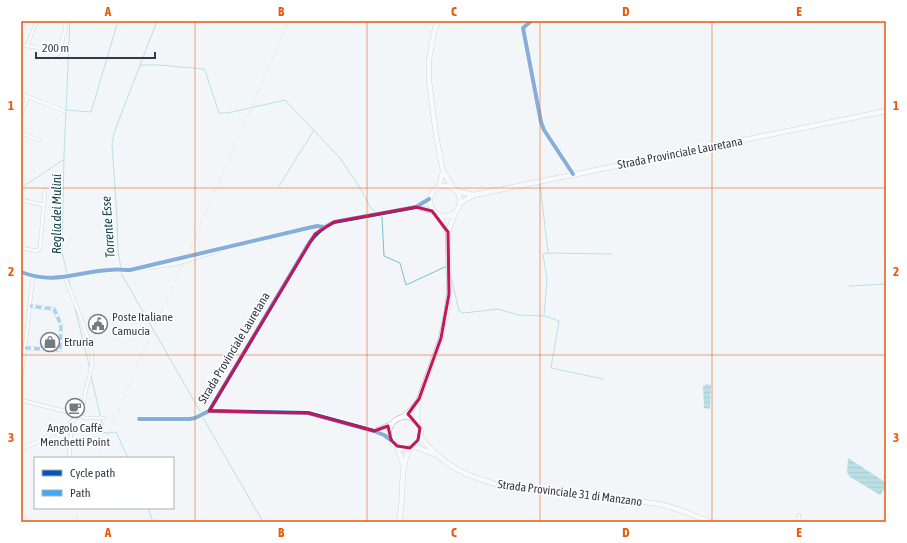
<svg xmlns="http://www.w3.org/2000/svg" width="907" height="543" viewBox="0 0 907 543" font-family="'Asap Condensed',sans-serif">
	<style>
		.water { fill: url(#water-rules) }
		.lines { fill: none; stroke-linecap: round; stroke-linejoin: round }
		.stream { stroke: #74c4cf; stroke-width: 1 }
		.minor-casing { stroke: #adb1b7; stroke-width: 4 }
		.tertiary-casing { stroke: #adb1b7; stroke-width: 5 }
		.secondary-casing { stroke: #adb1b7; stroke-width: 5.5 }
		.minor { stroke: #fdfefe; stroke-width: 3 }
		.tertiary { stroke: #fdfefe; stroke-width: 4 }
		.secondary { stroke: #fdfefe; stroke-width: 4.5 }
		.rail { stroke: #dadcdc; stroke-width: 1; stroke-dasharray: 8 4; stroke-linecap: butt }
		.quiet { stroke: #3fa9f5; stroke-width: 3; stroke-dasharray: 6 3; stroke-linecap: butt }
		.cycleway-casing { stroke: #fff; stroke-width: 6 }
		.cycleway { stroke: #0057b8; stroke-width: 4 }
		.marked { fill: none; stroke: #c2185b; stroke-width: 3; stroke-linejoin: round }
		.grid { fill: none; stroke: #e8590c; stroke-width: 1; stroke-opacity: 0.55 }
		.labels { text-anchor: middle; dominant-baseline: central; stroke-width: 3; stroke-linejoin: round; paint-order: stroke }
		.street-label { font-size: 12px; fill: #333a44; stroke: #fff }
		.poi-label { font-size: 12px; fill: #333a44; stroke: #fff; text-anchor: start }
		.water-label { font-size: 13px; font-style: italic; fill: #13454b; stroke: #fff }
		.neatline { fill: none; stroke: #e8590c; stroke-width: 1.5 }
		.grid-label { font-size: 13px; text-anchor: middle; font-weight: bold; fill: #e8590c }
	</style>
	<defs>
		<pattern id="water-rules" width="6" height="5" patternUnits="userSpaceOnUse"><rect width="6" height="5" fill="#74c4cf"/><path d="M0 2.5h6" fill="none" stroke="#60a0aa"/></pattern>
	</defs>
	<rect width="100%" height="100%" fill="#f3f5f8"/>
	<path class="water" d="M707,384L711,385L710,409L704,408L703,386Z
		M848,458L885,482L884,490L880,495L850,477L847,472Z"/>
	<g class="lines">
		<path class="stream" d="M141,65H159L204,69L206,73L219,113H228L285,100L340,158L362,191L370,207L376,212
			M66,110L91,112L118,21
			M886,144V147
			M540,185L548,252
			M279,186L314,130
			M21,188L63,160
			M380,216L382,217L384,256L400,263L406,285L447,266
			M121,268L118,251L117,217L112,144L114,133L157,21
			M121,271L122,275L201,413
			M67,274L62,252L64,155L70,21
			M68,277L71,289
			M451,277L459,311L464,313L498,309L518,315L545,316L559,321L551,368L603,379
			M849,286L886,284
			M884,306L886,307
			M75,308L90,369
			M544,315L547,280L543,254L548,253L612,254
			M91,376L102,423L103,432L106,433L116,432L128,458
			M202,416L263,522
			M148,508L153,522"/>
		<g class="minor-casing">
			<path id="minor" d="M531,21L523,28L541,122L544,130L573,174
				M21,45L27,46L36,23L35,21
				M27,46L36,47L56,55L59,53L66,27L64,21
				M21,94L64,111
				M21,114L28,97
				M21,133L39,140
				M21,200L44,205
				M21,248L37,251L40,248L45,190
				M25,348L60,350L61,325L54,309L30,306
				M21,378L25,348L33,276
				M21,400L79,415L85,418H104
				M139,419H190L195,418L209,411
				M21,448C36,444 76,424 82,409C85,403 84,393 87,385C90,374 94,362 91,350C85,325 74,301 65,278
				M69,458L72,422
				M799,522V515"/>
		</g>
		<g class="tertiary-casing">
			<path id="tertiary" d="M416,207L432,211
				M151,267L177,263L220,250
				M21,272C55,285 76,272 109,270C116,269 123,270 130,270L308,228L317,226L324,227
				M374,431L391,424
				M391,440L384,435L374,431L308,413L209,411L309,243L315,234L324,227L334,222L416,207L429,199"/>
		</g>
		<g class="secondary-casing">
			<path id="secondary" d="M438,21L434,32L429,60V81L436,135L443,171L453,188
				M430 201a15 15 0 1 1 30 0a15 15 0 1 1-30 0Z
				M439,186L443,171
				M457,191L474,195
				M460,203L474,195L886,111
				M438,215L448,232
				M403,417L412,409L418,401
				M389 433a16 16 0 1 1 32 0a16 16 0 1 1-32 0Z
				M418,424L417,414L419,399L441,338L446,315L449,294L448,232L455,213
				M420,435C436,461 463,475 492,483C503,487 516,487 528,489C571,495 615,497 658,504C676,507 693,515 710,522
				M397,446L403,464
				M413,446L434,454
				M399,522C405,498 398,470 410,448"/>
		</g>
		<use href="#minor" class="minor"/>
		<use href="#tertiary" class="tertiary"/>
		<use href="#secondary" class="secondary"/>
		<path class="rail" d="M99,458L151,333L182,267L289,21
			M75,522L81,508"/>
		<path class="quiet" d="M25,348L60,350L61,325L54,309L30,306"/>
		<g class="cycleway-casing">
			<path id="cycleway" d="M531,21L523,28L541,122L544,130L573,174
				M21,272C55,285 76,272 109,270C116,269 123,270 130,270L308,228L317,226L324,227
				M209,411L308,413L374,431L384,435L391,440
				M139,419H190L195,418L209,411L309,243C316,233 323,227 334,222L416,207L429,199"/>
		</g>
		<use href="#cycleway" class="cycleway"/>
	</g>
	<path d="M0 0H907V543H0ZM416,207L432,211L448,232L449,294L441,338L419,399L408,414L420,428L418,440L410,448L397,446L391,440L388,426L374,431L308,413L209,411L315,234L334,222Z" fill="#f3f5f8" fill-opacity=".55" fill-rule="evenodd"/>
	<path class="marked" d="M416,207L432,211L448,232L449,294L441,338L419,399L408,414L420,428L418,440L410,448L397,446L391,440L388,426L374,431L308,413L209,411L315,234L334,222Z"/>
	<path class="grid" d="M195,21V522M367,21V522M540,21V522M712,21V522M21,188H886M21,355H886"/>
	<defs>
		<g id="civic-ring" transform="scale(1)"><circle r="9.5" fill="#fff" stroke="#767b83" stroke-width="1.5"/><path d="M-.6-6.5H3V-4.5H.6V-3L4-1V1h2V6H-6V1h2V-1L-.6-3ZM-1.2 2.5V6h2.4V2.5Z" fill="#767b83"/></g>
		<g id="shop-ring" transform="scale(1)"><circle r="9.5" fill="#fff" stroke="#767b83" stroke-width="1.5"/><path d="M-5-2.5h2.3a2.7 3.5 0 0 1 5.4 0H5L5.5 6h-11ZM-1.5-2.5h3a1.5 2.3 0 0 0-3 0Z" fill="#767b83"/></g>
		<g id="cafe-ring" transform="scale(1)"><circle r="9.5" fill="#fff" stroke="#767b83" stroke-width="1.5"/><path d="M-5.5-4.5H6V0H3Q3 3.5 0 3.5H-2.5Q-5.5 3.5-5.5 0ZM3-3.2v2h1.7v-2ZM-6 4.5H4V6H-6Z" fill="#767b83"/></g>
	</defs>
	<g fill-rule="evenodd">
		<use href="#civic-ring" x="98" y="324"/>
		<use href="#shop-ring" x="50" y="342"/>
		<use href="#cafe-ring" x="75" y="408"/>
	</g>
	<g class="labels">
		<g class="street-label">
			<text transform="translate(680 153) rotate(-11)">Strada Provinciale Lauretana</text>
			<text transform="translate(234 348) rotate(-59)">Strada Provinciale Lauretana</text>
			<text transform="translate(570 493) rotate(7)">Strada Provinciale 31 di Manzano</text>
		</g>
		<g class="poi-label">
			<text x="112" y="317">Poste Italiane<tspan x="112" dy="14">Camucia</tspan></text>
			<text x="64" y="342">Etruria</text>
			<text x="75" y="428" text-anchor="middle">Angolo Caffè<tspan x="75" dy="14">Menchetti Point</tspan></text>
		</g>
		<g class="water-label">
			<text transform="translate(56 214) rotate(-90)">Reglia dei Mulini</text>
			<text transform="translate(108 227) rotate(-94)">Torrente Esse</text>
		</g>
	</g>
	<rect width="907" height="543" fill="none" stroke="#ffffff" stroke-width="44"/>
	<rect x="34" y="457" width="140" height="52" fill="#ffffff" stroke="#adb0b4"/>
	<rect x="42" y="470" width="20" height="6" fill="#0057b8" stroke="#adb0b4"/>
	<text x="70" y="477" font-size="12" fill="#333a44">Cycle path</text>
	<rect x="42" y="490" width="20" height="6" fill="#3fa9f5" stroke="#adb0b4"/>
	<text x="70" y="497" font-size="12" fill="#333a44">Path</text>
	<path d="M36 52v6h119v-6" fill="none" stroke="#333a44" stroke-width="2"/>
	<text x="42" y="52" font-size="12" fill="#333a44" stroke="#ffffff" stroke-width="3" paint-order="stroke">200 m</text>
	<rect x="22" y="22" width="863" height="499" class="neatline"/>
	<g class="grid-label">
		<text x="108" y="16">A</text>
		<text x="281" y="16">B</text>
		<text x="454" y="16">C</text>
		<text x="626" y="16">D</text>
		<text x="799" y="16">E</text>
		<text x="11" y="110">1</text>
		<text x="896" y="110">1</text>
		<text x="11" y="276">2</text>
		<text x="896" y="276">2</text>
		<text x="11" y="442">3</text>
		<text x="896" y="442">3</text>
		<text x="108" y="537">A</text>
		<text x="281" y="537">B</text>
		<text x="454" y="537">C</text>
		<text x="626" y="537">D</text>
		<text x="799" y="537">E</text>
	</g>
</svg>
